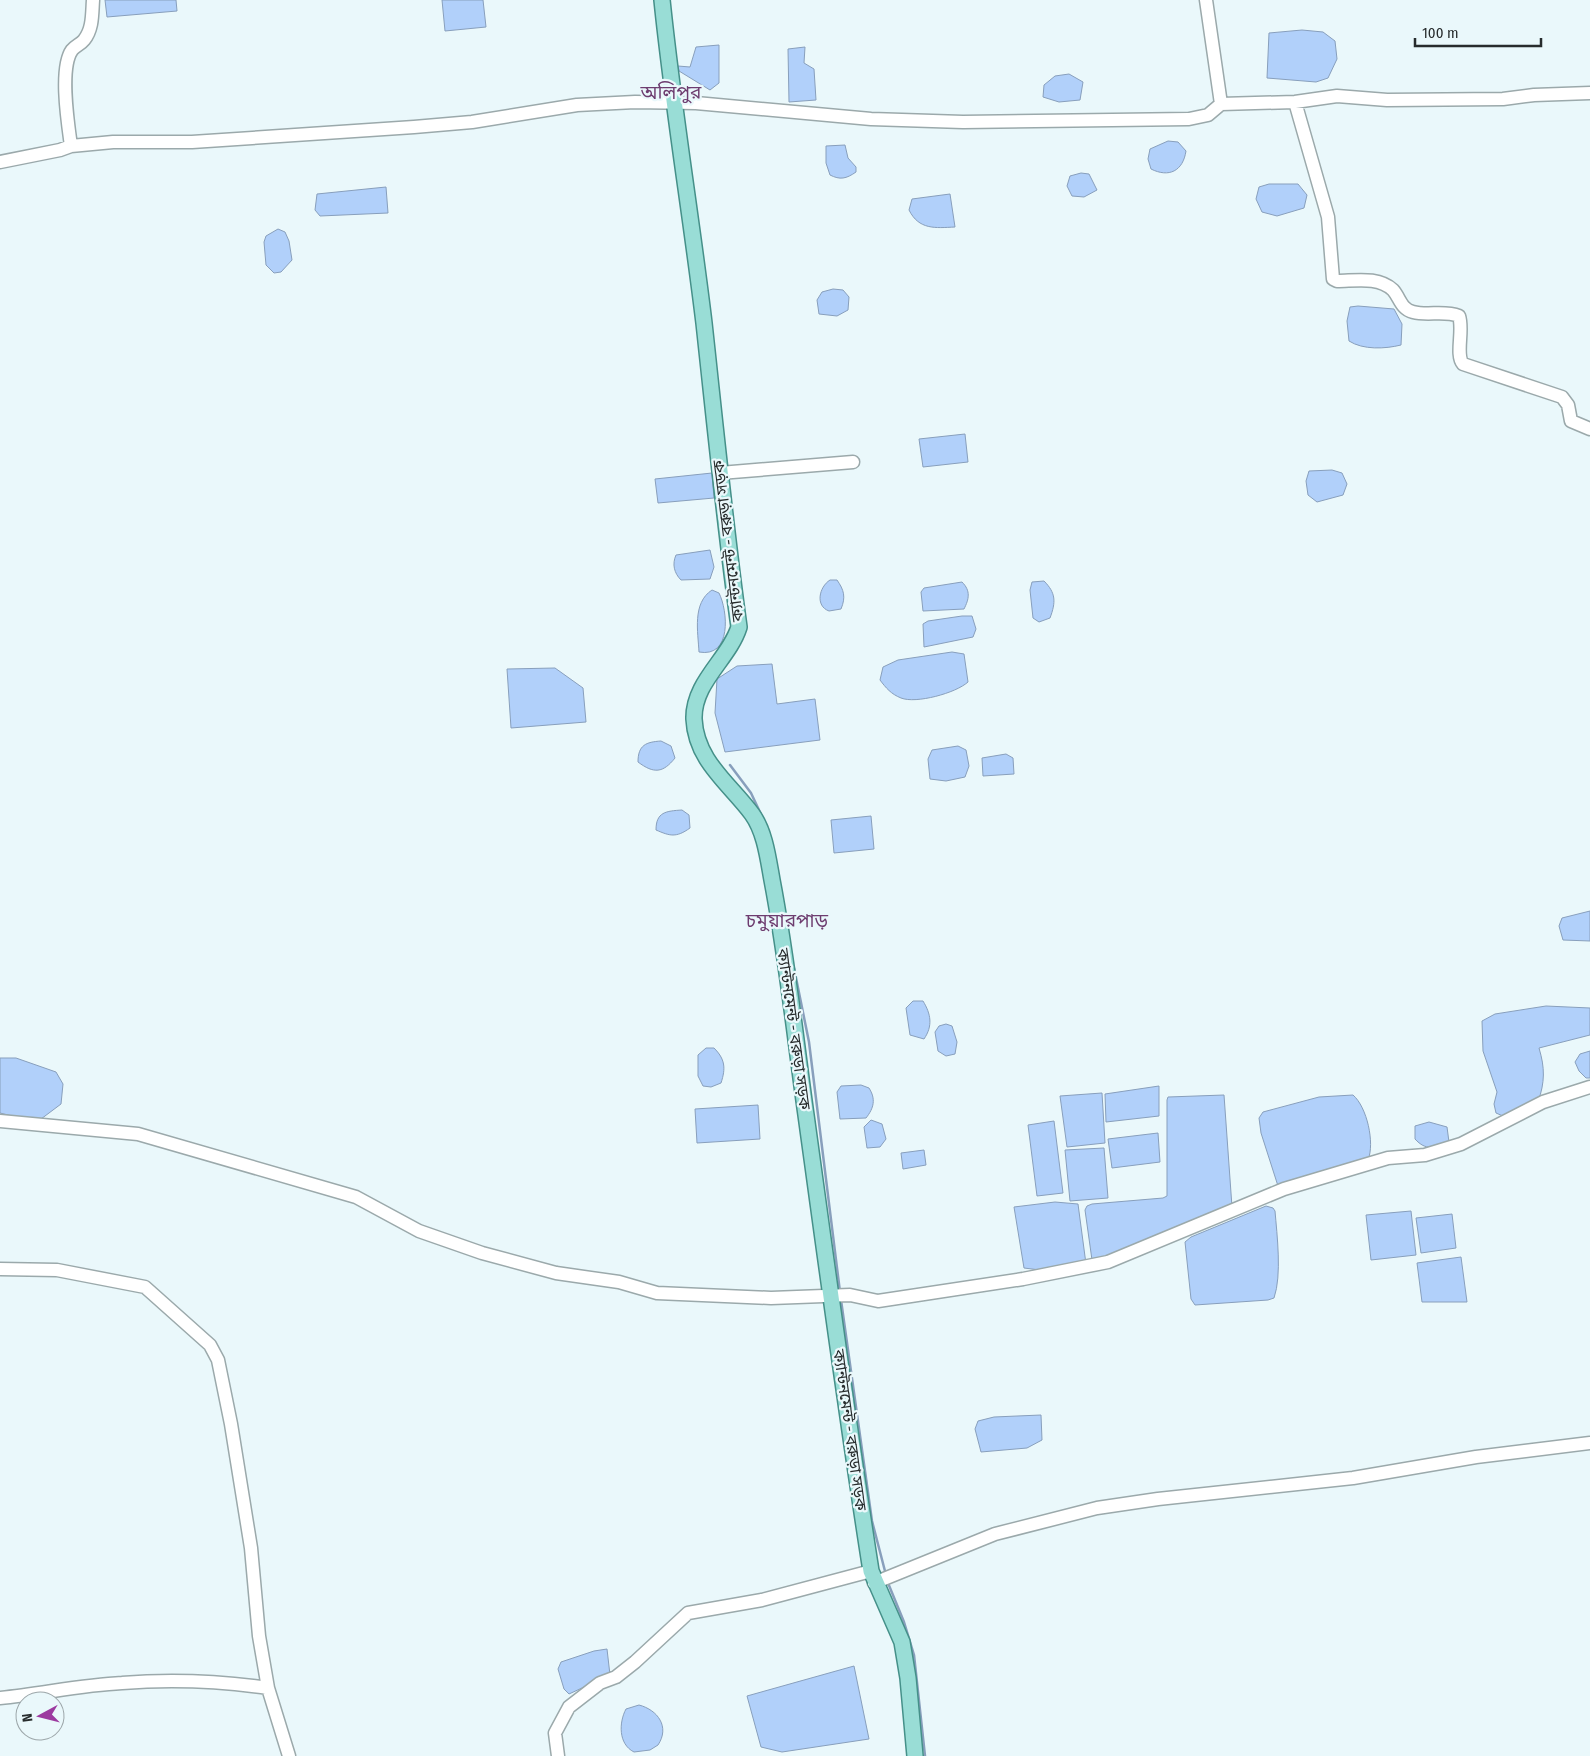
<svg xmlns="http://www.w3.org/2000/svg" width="1590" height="1756" viewBox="0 0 1590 1756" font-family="'Fira Sans Condensed','Noto Sans Bengali',sans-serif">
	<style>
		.water { fill: #b1d0fa; stroke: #889fbc }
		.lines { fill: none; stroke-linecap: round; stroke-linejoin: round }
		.stream { stroke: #889fbc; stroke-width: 2.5 }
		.minor-casing { stroke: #9ba9ab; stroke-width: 15 }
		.major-casing { stroke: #459089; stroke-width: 18 }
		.minor { stroke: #fff; stroke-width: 12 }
		.major { stroke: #99ddd6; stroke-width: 15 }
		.labels { text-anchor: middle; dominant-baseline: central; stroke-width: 4.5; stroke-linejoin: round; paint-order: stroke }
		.street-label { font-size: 16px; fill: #272c2d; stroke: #eaf8fb }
		.quarter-label { font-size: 19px; fill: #6d3c6f; stroke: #eaf8fb }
	</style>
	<rect width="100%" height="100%" fill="#eaf8fb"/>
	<path class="water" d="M105,0H176L177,11L107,17Z
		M442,0H483L486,27L445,31Z
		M1302,30L1323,32L1335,41L1337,59L1328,78L1316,82L1267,78L1269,33Z
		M719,45V83L710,90L679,71L678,66L690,67L696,47Z
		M805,47L804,63L814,69L816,100L789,102L788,49Z
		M1069,74L1083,82L1080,100L1059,102L1043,97L1044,85L1055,76Z
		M1168,141L1178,142L1186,151C1183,171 1169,178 1151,169L1148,159L1150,149Z
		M845,145L848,158L856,167V172C846,179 840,180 830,175L826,163V146Z
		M1081,173L1089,174L1097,190L1084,197L1072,196L1067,186L1070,176Z
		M1269,184H1298L1307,195L1304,208L1277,216L1262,212L1256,199L1259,187Z
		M386,187L388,213L320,216L315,210L317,194Z
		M950,194L955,227C935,228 919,230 909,210L912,199Z
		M278,229L285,232L289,241L292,260L281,272L274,273L266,265L264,242L266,236Z
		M833,289L843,290L849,297L848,310L837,316L819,314L817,300L822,292Z
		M1358,306L1394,309L1402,324L1401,345C1385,349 1363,350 1349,341L1347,321L1350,307Z
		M965,434L968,462L923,467L919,439Z
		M1332,470L1342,473L1347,484L1343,495L1317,502L1308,495L1306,481L1309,471Z
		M712,473L714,498L658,503L655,479Z
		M710,550L714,567L710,579L681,580C674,573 672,564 676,555Z
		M830,580H837C844,590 846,597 841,609L829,611C815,606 819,587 830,580Z
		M1044,581C1056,593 1056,602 1050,618L1039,622L1033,618L1030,590L1032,582Z
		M962,582C971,591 969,599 964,609L923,611L921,592L924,588Z
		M712,590L719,593C728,611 732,658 699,652C698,632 692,603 712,590Z
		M962,616H972L976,629L973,637L924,647L923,624L928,621Z
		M952,652L964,654L968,682C956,693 916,704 901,698C891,694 886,688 880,680L883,667L898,660Z
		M772,664L777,704L815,699L820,740L725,752L715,713L717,679L737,666Z
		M555,668L583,688L586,722L511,728L507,669Z
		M661,741L671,746L675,758C663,773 654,774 638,762C638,745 646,742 661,741Z
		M958,746L966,750L969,766L965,777L946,781L930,779L928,759L932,750Z
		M1006,754L1013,758L1014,774L983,776L982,758Z
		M682,810L689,815L690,828C676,838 670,836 656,830C656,812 666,811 682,810Z
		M871,816L874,849L834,853L831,820Z
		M1590,911V941L1563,940L1559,926L1562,918Z
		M913,1001H923C931,1014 933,1026 924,1039L910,1035L906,1008Z
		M1546,1006L1590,1008V1035L1539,1048C1545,1068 1545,1082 1538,1102L1503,1116L1496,1113L1494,1104L1497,1092L1483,1051L1482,1021L1495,1014Z
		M946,1024L952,1026L957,1042L955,1054L946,1056L938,1051L935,1032L939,1026Z
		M706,1048H714C725,1059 726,1068 721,1083L711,1087L703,1086L698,1076V1055Z
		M1590,1051V1078H1586L1579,1071L1575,1062L1580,1054Z
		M0,1058H16L56,1072L63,1084L61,1104L41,1119H24L0,1113Z
		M861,1085L869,1088C876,1099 874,1108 866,1118L840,1119L837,1092L841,1086Z
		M1159,1086V1116L1106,1122L1105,1094Z
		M1102,1093L1105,1143L1067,1147L1060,1096Z
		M1224,1095L1232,1207L1106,1258L1092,1260L1085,1210L1087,1206L1092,1204L1163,1198L1167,1196V1100L1168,1097Z
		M1353,1095C1367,1107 1375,1143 1368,1160L1278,1186L1261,1133L1259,1118L1263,1112L1319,1097Z
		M758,1105L760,1139L697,1143L695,1109Z
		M871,1120L882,1124L886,1139L880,1147L867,1148L864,1127Z
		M1054,1121L1063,1193L1037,1196L1028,1125Z
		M1429,1122L1447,1127L1449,1142C1434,1148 1426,1151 1415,1139V1126Z
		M1158,1133L1160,1162L1112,1168L1108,1139Z
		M1104,1148L1108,1198L1070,1201L1065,1150Z
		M924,1150L926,1165L903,1169L901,1153Z
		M1055,1202L1078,1204L1086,1264L1040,1270L1024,1268L1014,1207Z
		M1266,1206L1273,1208L1275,1211C1277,1235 1282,1275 1274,1298L1268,1300L1195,1305L1191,1299L1185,1242L1191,1237Z
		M1411,1211L1416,1255L1371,1260L1366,1215Z
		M1452,1214L1456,1248L1421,1253L1416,1218Z
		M1461,1257L1467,1302H1422L1417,1263Z
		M1041,1415L1042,1440L1027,1448L981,1452L975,1429L978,1421L994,1417Z
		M607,1649L610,1675L569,1694L564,1689L558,1669L561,1662L594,1651Z
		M854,1666L869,1739L782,1752L761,1747L747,1696Z
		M639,1705C658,1710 670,1727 658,1745L650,1750L634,1752C618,1744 619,1722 626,1709Z"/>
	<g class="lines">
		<path class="stream" d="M730,765L751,793L766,825
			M794,968L809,1042L840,1292
			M841,1300L872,1521L886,1575
			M888,1583L904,1622L914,1655L925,1756"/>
		<g class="minor-casing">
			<path id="minor" d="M1206,0L1221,104
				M1295,102L1328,217L1333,279L1337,281C1355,281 1378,276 1393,290C1400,298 1401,309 1413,312C1428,316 1444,310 1459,316C1464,330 1455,355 1463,364L1562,397L1568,405L1571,421L1590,429
				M71,146C68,124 59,68 72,50C75,46 81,44 84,40C93,29 92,14 93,0
				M0,162L60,150L71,146L113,142H192L414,127L472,122L577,105L635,102L696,103L871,119L963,122L1189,119L1208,115L1221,104L1295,102L1337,96L1387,100L1503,99L1534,95L1590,93
				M720,473L853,462
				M0,1121L138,1134L356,1197L419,1231L482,1253L556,1273L619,1282L657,1293L771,1298L850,1295L878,1301L1023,1279L1108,1262L1284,1189L1388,1158L1425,1155L1461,1144L1543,1102L1590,1087
				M0,1269L57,1270L145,1287L210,1345L218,1360L231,1424L251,1548L259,1636L268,1688L289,1756
				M874,1583L995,1534L1097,1508L1158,1499L1353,1478L1476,1457L1590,1443
				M0,1698C41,1694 81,1685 122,1683C171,1679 219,1681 268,1688
				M558,1756L555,1733L569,1707L600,1683L616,1677L635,1662L688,1613L762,1600L871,1571"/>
		</g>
		<g class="major-casing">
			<path id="major" d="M662,0C673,108 691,215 704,323C715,424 725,526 739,627C729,659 693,682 694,719C696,761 729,783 752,814C765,832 768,858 772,880C787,958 795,1037 806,1115C827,1267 847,1419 871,1571L902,1642L908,1678L915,1756"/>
		</g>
		<use href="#minor" class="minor"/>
		<use href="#major" class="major"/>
	</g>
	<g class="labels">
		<g class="street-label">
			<text transform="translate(728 541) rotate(-97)">ক্যান্টনমেন্ট - বরুড়া সড়ক</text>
			<text transform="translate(794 1029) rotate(82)">ক্যান্টনমেন্ট - বরুড়া সড়ক</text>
			<text transform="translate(850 1430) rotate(82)">ক্যান্টনমেন্ট - বরুড়া সড়ক</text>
		</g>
		<g class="quarter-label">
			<text x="671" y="92">অলিপুর</text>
			<text x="787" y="920">চমুয়ারপাড়</text>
		</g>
	</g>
	<g transform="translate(40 1716) rotate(263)"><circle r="24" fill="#eaf8fb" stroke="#9ca6a9"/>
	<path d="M0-4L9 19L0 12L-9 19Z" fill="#9c3aa0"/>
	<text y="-8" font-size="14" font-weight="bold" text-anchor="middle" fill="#272c2d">N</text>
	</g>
	<path d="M1415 38v8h126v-8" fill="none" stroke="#272c2d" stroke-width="2.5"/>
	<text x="1422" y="38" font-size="15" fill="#272c2d" stroke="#eaf8fb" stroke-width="4" paint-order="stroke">100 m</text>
</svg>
